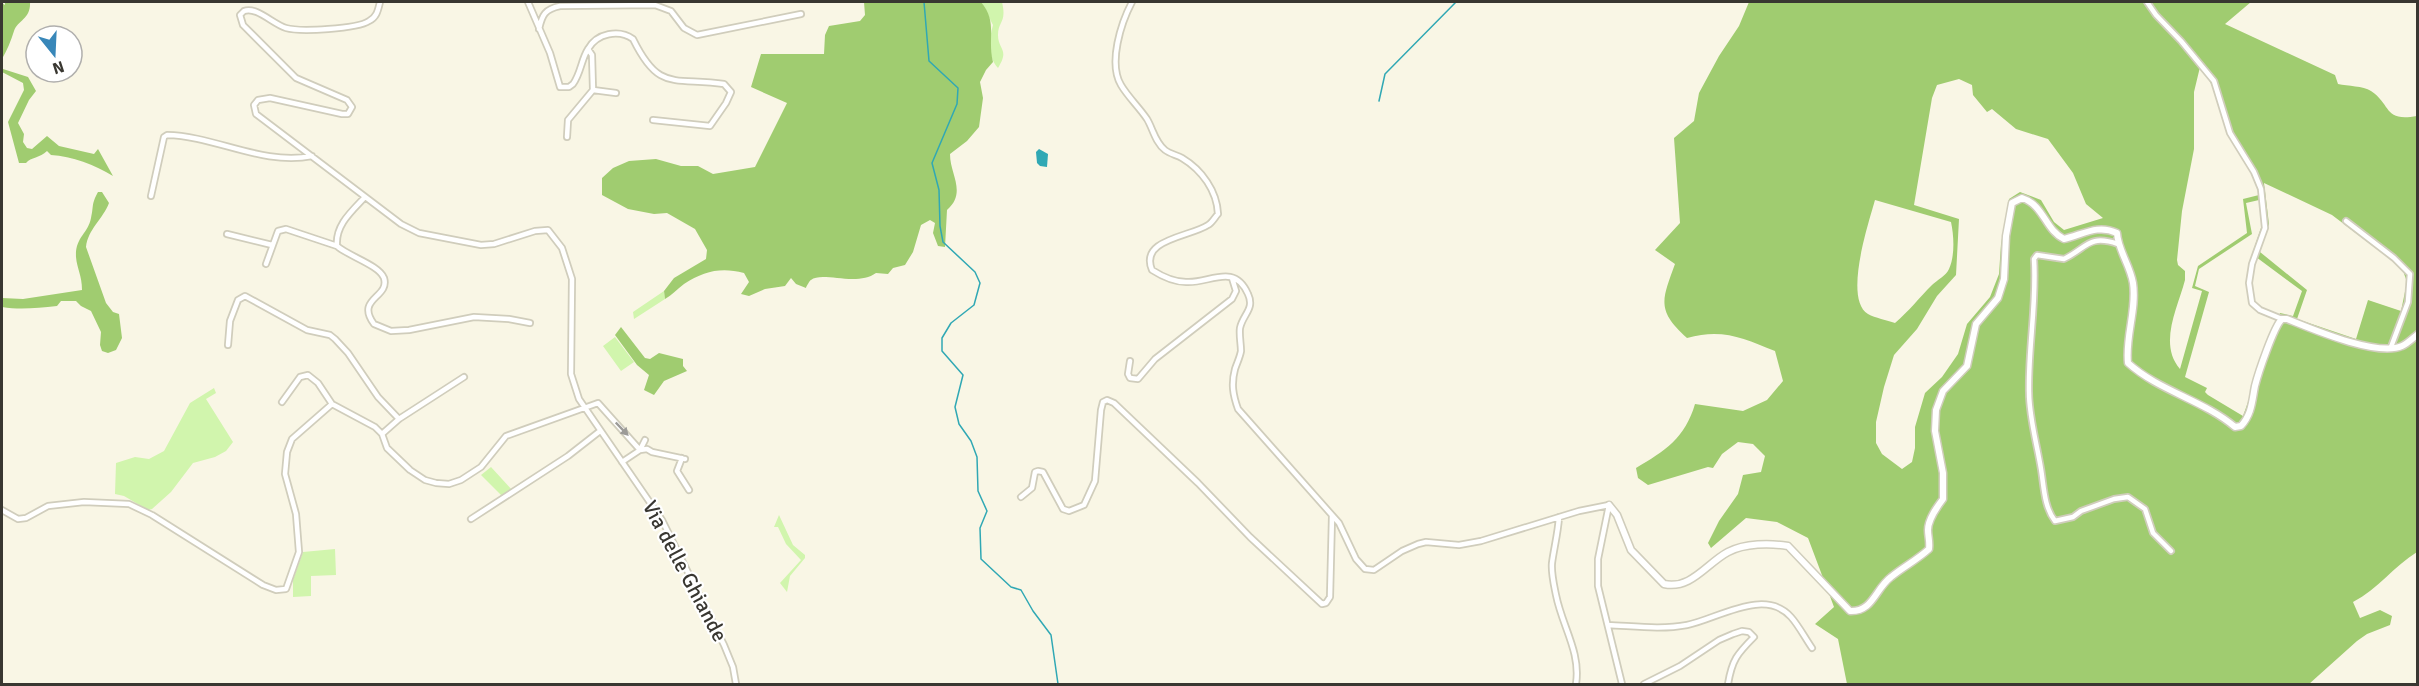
<svg xmlns="http://www.w3.org/2000/svg" width="2419" height="686" viewBox="0 0 2419 686" font-family="Signika,sans-serif">
	<style>
		.green { fill: #d1f5ad }
		.forest { fill: #a0cc70; fill-rule: evenodd }
		.water { fill: #30a8b4 }
		.lines { fill: none; stroke-linecap: round; stroke-linejoin: round }
		.stream { stroke: #30a8b4; stroke-width: 1.5 }
		.minor-casing { stroke: #d0cdbc; stroke-width: 8 }
		.tertiary-casing { stroke: #d0cdbc; stroke-width: 9 }
		.minor { stroke: #fff; stroke-width: 4.5 }
		.tertiary { stroke: #fff; stroke-width: 6 }
		.oneway { fill: #9c9b98 }
		.labels { text-anchor: middle; dominant-baseline: central; stroke-width: 4.5; stroke-linejoin: round; paint-order: stroke }
		.street-label { font-size: 21px; fill: #393731; stroke: #fff }
	</style>
	<rect width="100%" height="100%" fill="#f9f6e5"/>
	<path class="green" d="M981,2H1002C1007,23 998,21 998,35C998,50 1010,49 998,68C987,56 989,40 993,25Z
		M664,291L665,299L634,319L633,312Z
		M615,337L634,362L621,371L603,346Z
		M214,388L216,393L206,399L233,442L226,451L215,457L193,463L171,492L152,509L148,510L124,496L115,494L116,463L135,457L149,459L164,451L190,403Z
		M491,467L512,490L502,496L481,475Z
		M779,515L793,545L805,555V558L790,576L787,592L780,583L801,560L786,544L778,527H774Z
		M335,549L336,575L311,576V596L293,597V580L303,552Z"/>
	<path class="forest" d="M5,2H30C31,19 18,20 14,31C11,41 7,50 2,59V3L5,5Z
		M864,2H981C998,22 987,38 993,62L986,70L980,82L983,98L979,127L967,141L950,154C950,175 967,192 947,210L945,247L938,246L933,233L935,223L930,220L921,225L913,252L905,265L893,268L888,274L876,273C857,287 822,271 811,280C810,280 806,287 806,288L796,284L791,278L785,286L765,289L749,296L741,294L749,282L744,273C721,267 704,271 684,284C677,289 672,295 665,299L664,291L674,278L706,259L707,250L695,229L667,213L654,214L628,209L602,195V178L613,168L629,161L656,159L681,166H698L713,174L755,167L787,103L751,87L761,54H824L825,35L829,26L860,21L865,15Z
		M1749,2H2251L2225,24L2335,75L2338,84C2348,86 2363,86 2371,91C2392,105 2383,122 2417,116V552C2394,566 2378,589 2353,602L2360,618L2380,610L2392,616L2390,625L2367,634L2357,641L2309,684H1847L1838,639L1815,624L1834,607L1808,538L1777,522L1746,518L1711,548L1708,543L1719,521L1738,494L1743,475L1761,472L1765,456L1753,444L1738,442L1722,454L1713,468L1708,467L1648,485L1638,478L1636,468C1665,451 1685,438 1695,404L1743,411L1767,400L1783,381L1775,351C1743,338 1722,328 1687,338C1656,310 1662,300 1675,264L1655,250L1680,223L1674,138L1694,121L1699,93L1719,56L1739,26ZM2200,67C2219,89 2220,116 2232,141C2240,159 2258,174 2259,195L2243,199L2247,233L2198,266L2192,288L2202,291L2180,369C2158,344 2178,307 2185,280V271L2178,265L2177,260L2182,211L2194,149V92ZM1959,79L1972,85L1973,95L1987,112L1992,109L2016,129L2048,139L2073,173L2086,204L2103,218L2064,230L2054,222L2041,200L2020,192L2009,199L2001,244L1999,274L1990,297L1967,324L1958,354L1942,377L1925,393L1915,427V448L1912,462L1902,469L1882,454L1876,443V422L1884,387L1894,355L1917,329L1937,296L1956,275L1959,219L1914,205L1932,98L1937,85ZM2264,183L2332,215L2402,268L2407,282L2401,311L2368,300L2356,339L2297,319L2307,290L2260,252L2269,224ZM1875,200L1951,222C1954,236 1955,256 1949,269C1946,276 1937,280 1932,285C1919,298 1909,311 1895,323C1887,320 1875,318 1868,314C1843,299 1869,222 1875,200ZM2259,200L2262,225L2252,254L2302,291L2293,316L2280,313L2243,416L2208,395L2205,392L2207,388L2185,377L2209,292L2195,286L2199,269L2252,234L2246,203Z
		M3,69L28,77L36,91L29,100L18,123L24,134L23,142L27,148L32,149L47,136L59,146L94,154L98,149L113,176C95,165 72,156 51,155L47,151C40,158 31,157 26,163H19L8,122L24,90L23,83L2,72Z
		M98,192H102L109,203C103,219 88,229 86,247L106,303L113,312L119,314L122,338L116,350L108,353L102,351L100,345L101,332L91,311L81,306L76,301H61L57,306C37,308 20,310 2,307V298L23,299L82,290C82,275 77,269 76,257C75,237 88,234 91,218C94,205 91,205 98,192Z
		M621,327L645,358L650,359L659,353L683,359V366L687,371L664,381L654,395L644,390L649,375L637,365L615,335Z"/>
	<path class="water" d="M1039,149L1048,154L1047,167L1040,166L1037,163L1036,152Z"/>
	<g class="lines">
		<path class="stream" d="M924,2L929,61L958,88L957,104L932,163L939,190L940,226L943,242L975,272L980,283L974,305L951,323L942,338V351L963,375L955,407L959,424L971,441L977,457L978,491L987,511L980,528L981,559L1011,587L1021,590L1033,611L1051,635L1058,684
			M1379,101L1385,74L1456,2"/>
		<g class="minor-casing">
			<path id="minor" d="M380,2C378,10 377,17 369,21C357,29 300,32 286,28C273,24 256,6 244,11L240,15L243,25L296,78L347,100L352,107L348,114H342L270,98L258,100L254,105L256,114L401,224L419,233L481,245L494,244L535,231L548,230L562,248L572,279L571,374L579,399L662,520L724,645L733,667L736,684
				M528,2L550,53L560,87H569L573,84C581,73 581,60 588,49C597,33 619,29 633,39C659,92 673,77 724,84L731,92L726,103L710,126L653,120
				M1132,2C1121,23 1108,63 1121,85C1128,97 1139,107 1147,119C1153,129 1155,142 1165,150C1170,154 1177,155 1182,158C1202,170 1217,191 1218,214C1215,217 1212,223 1208,225C1190,237 1139,239 1152,270C1163,277 1174,282 1186,282C1209,284 1234,262 1248,294C1255,309 1243,314 1240,328C1239,335 1241,344 1241,351C1240,357 1237,363 1235,369C1231,384 1233,395 1238,409L1339,523L1356,559L1365,569L1374,570L1402,551L1418,544L1426,542L1459,545L1481,541L1579,511L1609,505L1598,559V586L1622,684
				M2147,2L2156,15L2181,41L2214,81L2230,133L2254,172L2261,189L2265,228L2252,264L2249,283L2252,303L2260,310L2282,319
				M539,29C542,15 545,9 560,6L655,5L671,11L684,28L697,35L801,14
				M593,90L616,93
				M567,137L568,120L593,90L592,55L588,49
				M151,196L164,137L167,135C215,136 263,166 312,156
				M365,197C352,211 335,225 337,246C348,256 379,265 384,278C390,298 355,298 374,324L391,331L409,330L474,317L509,319L530,323
				M2346,221L2394,258L2410,274L2408,302L2391,347
				M227,234L272,245
				M2118,244C2088,234 2087,248 2064,259L2037,255L2034,259C2037,303 2028,347 2029,392C2029,417 2037,444 2041,469C2044,487 2044,507 2055,521L2073,517L2081,511L2114,499L2128,497L2145,509L2153,533L2171,551
				M266,264L278,231L286,229L337,246
				M228,345L230,321L238,300L245,296L307,330L330,335L335,339L348,353L378,397L399,419
				M1130,361L1128,374L1130,378L1138,379L1155,359L1232,299L1236,291L1232,278
				M282,402L300,377L308,375L318,383L332,404
				M382,434L399,419L464,377
				M645,440L640,450L647,449L652,452L685,459
				M682,458L677,471L689,490
				M1021,497L1032,488L1035,472L1038,471L1043,472L1063,509L1069,511L1084,505L1095,481L1101,410L1103,402L1107,400L1114,403L1198,483L1250,537L1322,604L1326,603L1330,597L1332,516
				M2,510L18,519L26,518L48,506L84,502L129,504L152,515L263,585L276,590L286,589L299,552L296,514L285,474L287,452L292,439L332,404L375,427L382,434L387,448L410,470L425,480L436,483L449,484L461,480L481,467L506,436L598,403L640,450L622,462
				M1559,517C1558,533 1554,548 1552,563C1551,573 1554,585 1556,595C1562,626 1581,652 1576,684
				M471,519L568,456L600,431
				M1608,625C1633,626 1661,630 1687,625C1717,619 1765,587 1791,617C1799,626 1805,638 1812,648
				M1644,684L1680,666L1719,640L1733,634L1742,631L1749,632L1754,637C1737,654 1732,660 1728,684"/>
		</g>
		<g class="tertiary-casing">
			<path id="tertiary" d="M1609,505L1617,515L1631,550L1664,584C1691,590 1707,563 1728,552C1745,543 1770,543 1788,546L1850,611C1873,612 1875,589 1891,577C1903,567 1917,560 1929,549C1930,541 1928,537 1928,530C1928,519 1937,507 1943,499V473L1935,431L1936,410L1943,391L1967,366L1976,324L1998,298L2004,279L2006,236L2012,203L2022,198C2044,205 2045,230 2064,239C2084,234 2098,224 2117,233C2118,250 2130,265 2133,283C2137,310 2125,337 2128,363C2159,391 2203,400 2235,427L2241,426C2252,414 2252,401 2255,386C2258,374 2274,326 2282,319H2287C2312,329 2377,357 2402,346C2407,344 2413,338 2418,334"/>
		</g>
		<use href="#minor" class="minor"/>
		<use href="#tertiary" class="tertiary"/>
	</g>
	<defs><path id="oneway-solid" d="M-6-.8H1V-3.2L6.5 0L1 3.2V.8H-6Z" transform="scale(1.5)"/></defs>
	<use class="oneway" href="#oneway-solid" transform="translate(622 429) rotate(46)"/>
	<g class="labels">
		<g class="street-label">
			<text transform="translate(685 571) rotate(62)">Via delle Ghiande</text>
		</g>
	</g>
	<rect width="2419" height="686" fill="none" stroke="#393731" stroke-width="6"/>
	<g transform="translate(54 54) rotate(162)"><circle r="28" fill="#ffffff" stroke="#b0afad" stroke-width="1.5"/>
	<path d="M0-4.5L10 22L0 15L-10 22Z" fill="#3887b9"/>
	<text y="-9" font-size="16" font-weight="bold" text-anchor="middle" fill="#393731">N</text>
	</g>
</svg>
